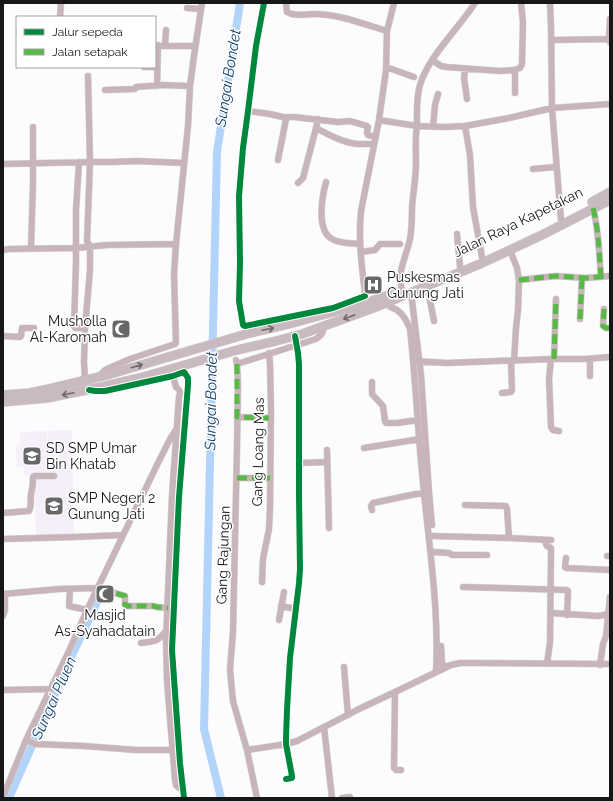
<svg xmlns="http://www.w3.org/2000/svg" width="613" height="801" viewBox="0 0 613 801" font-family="Raleway,sans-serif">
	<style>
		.education { fill: #f4eff9 }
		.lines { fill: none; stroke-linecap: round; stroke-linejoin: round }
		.river { stroke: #b2d4fa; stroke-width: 8 }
		.minor-casing { stroke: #d7d7d9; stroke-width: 7 }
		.highway-casing { stroke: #d7d7d9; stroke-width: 10 }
		.minor { stroke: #c8b5b9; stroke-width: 6 }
		.highway { stroke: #c9babf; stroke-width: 9 }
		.quiet { stroke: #58b947; stroke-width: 5; stroke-dasharray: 10 5; stroke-linecap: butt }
		.cycleway-casing { stroke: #fff; stroke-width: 8 }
		.cycleway { stroke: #00873e; stroke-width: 6 }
		.oneway { stroke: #70686c }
		.labels { text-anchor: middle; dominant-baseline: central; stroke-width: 3; stroke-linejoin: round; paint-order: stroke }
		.street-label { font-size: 14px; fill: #17171a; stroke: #fff }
		.poi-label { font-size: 14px; fill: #17171a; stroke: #fff; text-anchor: start }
		.water-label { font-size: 15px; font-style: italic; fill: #133f6a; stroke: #fff }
	</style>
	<rect width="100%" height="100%" fill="#fcfbfe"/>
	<path class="education" d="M72,430L74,537L36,538L34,475H24V467H17L16,445H20V432L47,431L49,475L48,431Z"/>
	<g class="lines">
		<path class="river" d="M9,798L74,651L99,598
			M221,798L204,729L217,152L240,3"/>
		<g class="minor-casing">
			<path id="minor" d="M264,3L256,46L248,111L243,148L239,196L240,263L239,301L243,325L245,326L333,308L365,296
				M286,3L287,12C295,17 305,14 314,14C339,14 363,24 387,31
				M550,3L551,27L552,108L559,195L561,219L563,224
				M187,8L200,9
				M60,17L61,3
				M610,19L609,37L610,42
				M552,40L610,39
				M155,46H195
				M165,46L166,30
				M432,60L441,66L447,67L500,71L514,70L515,74V93
				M144,67H155
				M386,67L414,77
				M465,69L464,78L467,99
				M514,70L520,68L522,64L523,22L521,3
				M157,86L158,45
				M105,90L135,89L136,87L163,85L190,86
				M248,111L270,114L287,118
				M379,120L417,126C417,112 416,98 420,85C428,57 459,28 475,3
				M465,126L470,155L473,207L482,257
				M433,127L435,105L438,94
				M316,128C329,135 344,143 358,144C364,144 369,144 374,144
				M278,160L286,119L288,117H294L338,122L350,121L367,126L368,127L367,133L368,135L376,137
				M79,162L76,210V262L74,326L75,328H85
				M3,164L90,162H111L137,161L184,163
				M533,169L556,167
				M326,182C322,197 316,230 332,239C340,244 351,243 360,244
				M298,183L303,178L316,128L318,119
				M593,208C599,231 599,254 601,277
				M457,234L460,266L462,271
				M31,249L33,182V127
				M3,250L9,249L76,248L107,245L176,244
				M510,250L517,268L519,280L518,310L516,328L514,361
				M361,252L375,250L380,244H400
				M426,280L434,321
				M519,280L556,276L585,278L610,276
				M402,290C397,270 406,258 410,239C412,229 412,219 412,208C413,193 416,178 416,162C416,150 415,138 417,126L445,127L465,126L509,118L552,108L610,104
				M411,292L421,375L429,492L432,525
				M366,300C362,270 358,241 361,211L379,120L386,70L387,31L394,3
				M384,300C387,306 391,307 397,310C404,315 407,321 410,329C416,383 418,438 424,493C430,552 439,612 436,672
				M604,309L603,326L606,328H610
				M580,319L582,278
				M3,336L20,337L21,336L22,328H34
				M551,359L549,379L551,427L553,430L559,431
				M554,359L556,299
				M236,360L237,364L238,384L237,448L233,632L230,670L233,701L247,750L257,798
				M416,361L446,363L551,359H585L610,357
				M237,364L316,339C321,335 324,333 323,327
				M173,376L176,387C180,390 181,392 179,397L172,496L166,640L167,681L175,780L176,785L179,788L182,789
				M590,376V359
				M99,377L104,371L107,369L130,359L175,344L176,343L174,274L176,244L188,126L190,86L194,56L202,3
				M85,380L84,362L85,328L90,270V246L87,241L90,162L88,76
				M372,382V394L383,406L385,421L386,423H397L418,420
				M94,391H105L173,376L184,372L188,378V385L179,497L172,650L180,763L184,798
				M502,393L511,392L512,390L511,361
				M237,417L270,418
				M364,448L420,439
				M327,450L329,528
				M299,463L327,462
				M237,478H270
				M465,505L506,506L507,509L509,538
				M372,510L371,506L373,503L406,496L427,492
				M3,513L29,511C32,506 30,500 31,494C33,487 33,484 33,477L35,476H54
				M433,536L509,538L551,540
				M3,539L74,537L123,535
				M544,540L547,546L551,548V555L550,642L547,664
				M434,552L449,553L452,555H487
				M607,556H610
				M566,558L565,567L567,568L610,570
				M262,582L263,559L269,529L270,507L271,410L270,364L269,353
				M463,587L566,590L568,591V594L567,615
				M70,589L69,606L87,610
				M3,594L59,589L98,588L125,596V605L127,606H153L157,607L168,608
				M281,606L296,609
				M551,613L598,616L604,615L610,612
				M3,616L5,610V594
				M279,620L284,592
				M141,643C156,641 157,642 167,630
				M441,646L442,664L443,666H446
				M600,665L603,644L606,636L610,597
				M344,667L348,715
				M3,690L51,689
				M395,692L394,768L396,770H401
				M324,727L332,798
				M26,740L35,744L84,746L136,750H173
				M247,750L286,744L297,741L359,709L395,692L451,665L460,663H478L610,664
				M286,779L292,778V776L286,744V738L287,710L290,658L299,583L300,569L299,496V364L298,353L295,336
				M3,797L26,740L69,651L87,610L157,465L170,439L177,428
				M342,798L350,797"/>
		</g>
		<g class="highway-casing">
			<path id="highway" d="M592,202L610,192
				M3,395L30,393L44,390L107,375L250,333L289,324L366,303L397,292
				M3,402L47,398L101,387L143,377L237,350L276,341L302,334L376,307L480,264L544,234L610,200"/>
		</g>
		<use href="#minor" class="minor"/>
		<use href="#highway" class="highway"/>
		<path class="quiet" d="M593,208C599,231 599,254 601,277
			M519,280L556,276L585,278L610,276
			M604,309L603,326L606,328H610
			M580,319L582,278
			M554,359L556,299
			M237,364V417L270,418
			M237,478H270
			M102,589L125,596V605L127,606H153L157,607L168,608"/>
		<g class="cycleway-casing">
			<path id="cycleway" d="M264,3L256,46L248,111L243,148L239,196L240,263L239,301L243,325L245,326L333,308L365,296
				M89,390L95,391H105L173,376L184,372L188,378V385L179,497L172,650L180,763L184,798
				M286,779L292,778V776L286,744V738L287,710L290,658L299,583L300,569L299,496V364L298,353L295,336"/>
		</g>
		<use href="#cycleway" class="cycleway"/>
	</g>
	<defs><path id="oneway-shaft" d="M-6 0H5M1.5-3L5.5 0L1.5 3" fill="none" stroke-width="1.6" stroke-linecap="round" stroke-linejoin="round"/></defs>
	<g class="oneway">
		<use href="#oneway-shaft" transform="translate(349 317) rotate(160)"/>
		<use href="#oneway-shaft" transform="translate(268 329) rotate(-12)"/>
		<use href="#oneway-shaft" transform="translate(137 366) rotate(-16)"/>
		<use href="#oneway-shaft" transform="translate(68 394) rotate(168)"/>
	</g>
	<defs>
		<g id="hospital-square" transform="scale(1)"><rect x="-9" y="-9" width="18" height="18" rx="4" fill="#67676a" stroke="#fff"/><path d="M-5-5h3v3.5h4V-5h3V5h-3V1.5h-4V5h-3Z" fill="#fff"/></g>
		<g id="mosque-square" transform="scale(1)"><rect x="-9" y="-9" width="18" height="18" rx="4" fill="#67676a" stroke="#fff"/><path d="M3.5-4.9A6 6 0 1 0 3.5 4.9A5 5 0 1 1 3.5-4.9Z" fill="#fff"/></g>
		<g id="school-square" transform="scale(1)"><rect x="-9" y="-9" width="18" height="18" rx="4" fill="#67676a" stroke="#fff"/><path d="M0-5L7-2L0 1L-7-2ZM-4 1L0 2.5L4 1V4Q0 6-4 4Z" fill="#fff"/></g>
	</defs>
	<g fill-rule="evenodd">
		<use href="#hospital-square" x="373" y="285"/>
		<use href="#mosque-square" x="121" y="329"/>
		<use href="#school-square" x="32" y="456"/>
		<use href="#school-square" x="54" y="506"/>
		<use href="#mosque-square" x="105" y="594"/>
	</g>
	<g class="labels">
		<g class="street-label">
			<text transform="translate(518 222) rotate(-26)">Jalan Raya Kapetakan</text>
			<text transform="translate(258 452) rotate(-89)">Gang Loang Mas</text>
			<text transform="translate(223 555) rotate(-88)">Gang Rajungan</text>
		</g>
		<g class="poi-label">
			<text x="387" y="277">Puskesmas<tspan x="387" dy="16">Gunung Jati</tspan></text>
			<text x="107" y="321" text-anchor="end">Musholla<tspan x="107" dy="16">Al-Karomah</tspan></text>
			<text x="46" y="448">SD SMP Umar<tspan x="46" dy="16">Bin Khatab</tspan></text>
			<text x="68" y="498">SMP Negeri 2<tspan x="68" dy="16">Gunung Jati</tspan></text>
			<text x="105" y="615" text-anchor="middle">Masjid<tspan x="105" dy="16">As-Syahadatain</tspan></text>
		</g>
		<g class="water-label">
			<text transform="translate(228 78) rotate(-81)">Sungai Bondet</text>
			<text transform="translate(211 401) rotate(-89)">Sungai Bondet</text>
			<text transform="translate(54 698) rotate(-66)">Sungai Pluen</text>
		</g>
	</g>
	<rect width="613" height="801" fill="none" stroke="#17171a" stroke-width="8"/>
	<rect x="16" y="16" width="140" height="52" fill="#ffffff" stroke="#a2a2a3"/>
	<rect x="24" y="29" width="20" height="6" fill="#00873e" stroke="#a2a2a3"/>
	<text x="52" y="36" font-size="12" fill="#17171a">Jalur sepeda</text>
	<rect x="24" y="49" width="20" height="6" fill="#58b947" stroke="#a2a2a3"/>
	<text x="52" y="56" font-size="12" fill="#17171a">Jalan setapak</text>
</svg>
